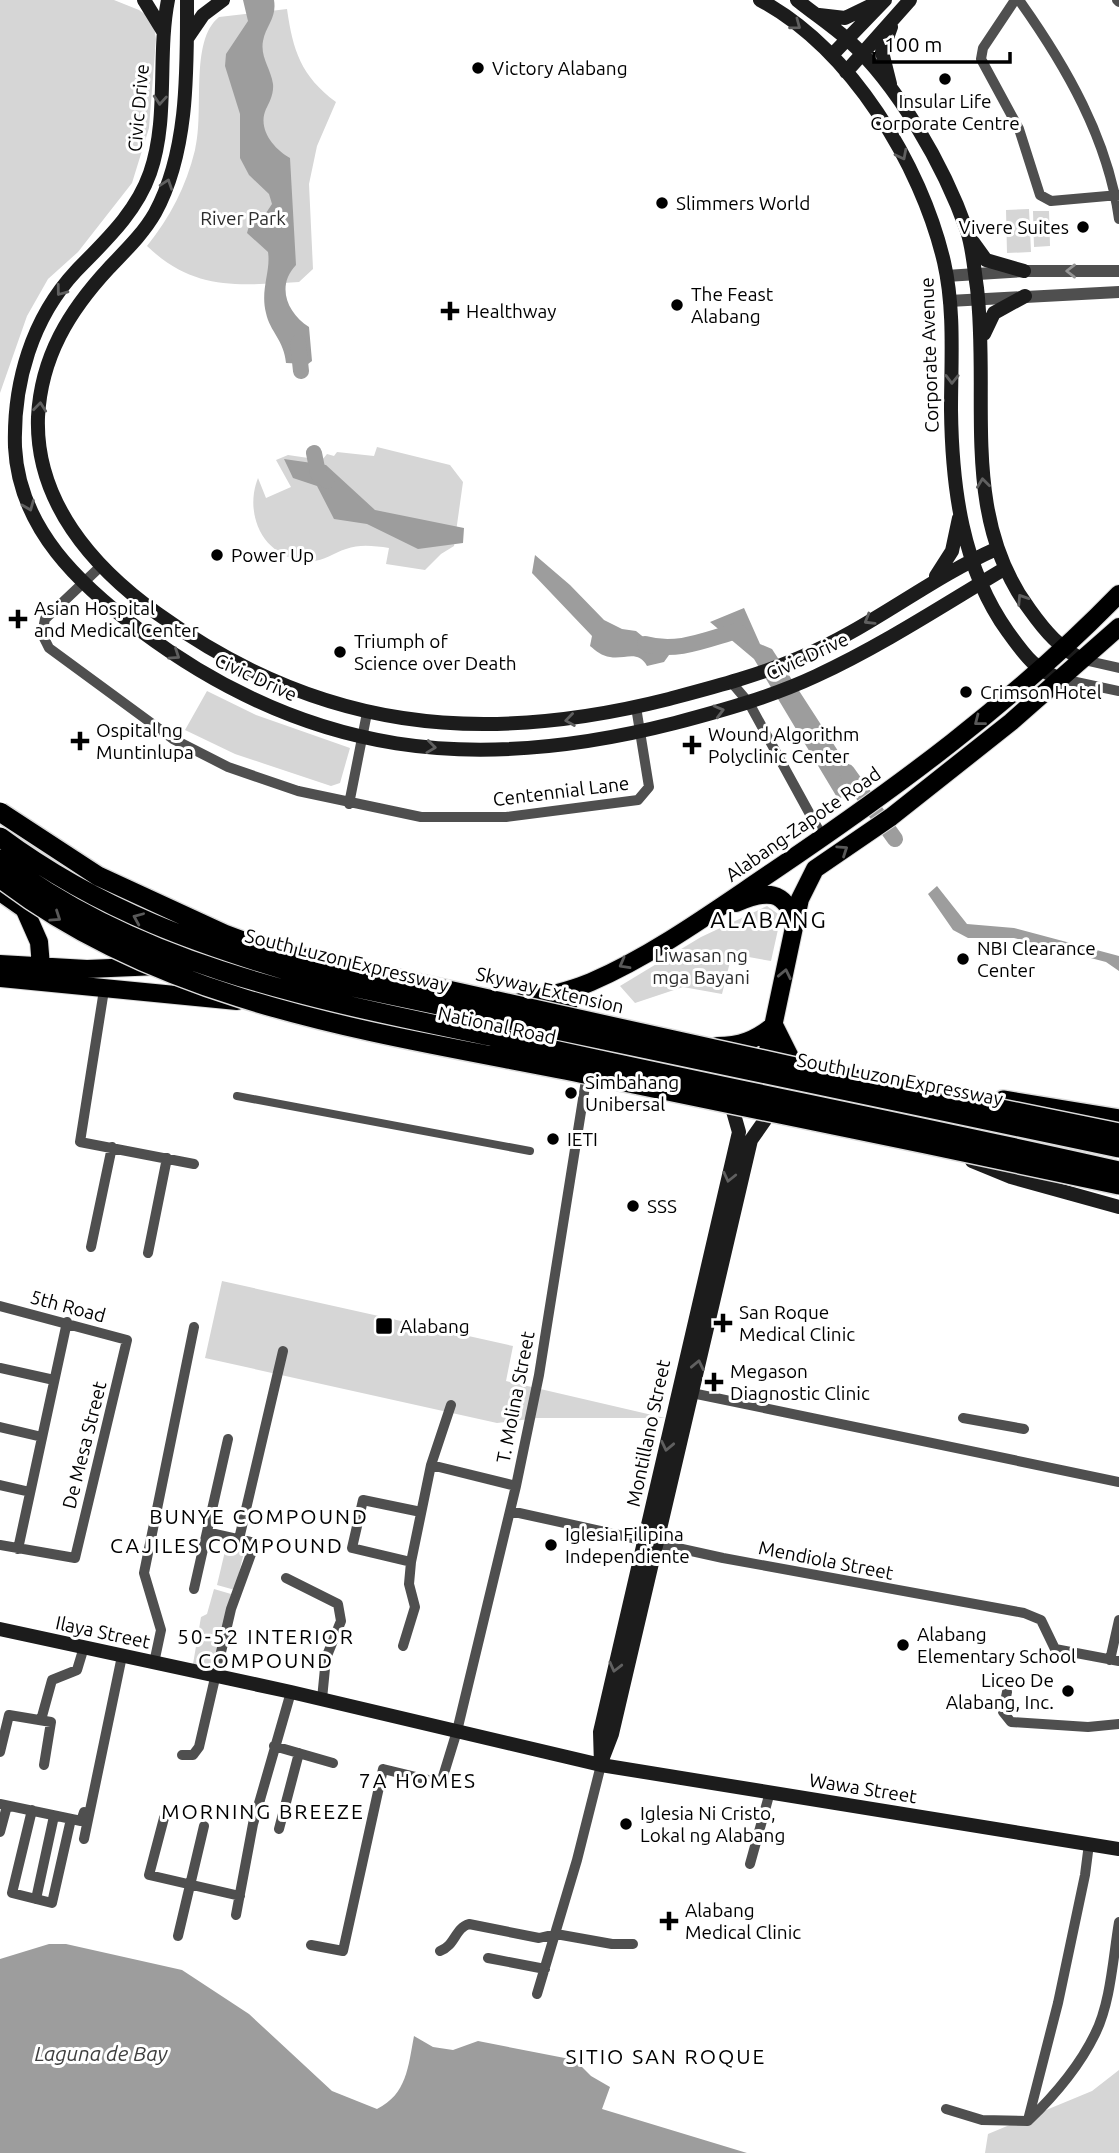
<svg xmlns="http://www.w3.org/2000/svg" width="1119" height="2153" viewBox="0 0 1119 2153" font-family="Ubuntu,sans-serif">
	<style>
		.green { fill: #d6d6d6 }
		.water { fill: #9d9d9d }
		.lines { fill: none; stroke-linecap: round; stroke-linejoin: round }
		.river { stroke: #9d9d9d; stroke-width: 16 }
		.trunk-casing { stroke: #dbdbdb; stroke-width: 20 }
		.motorway-casing { stroke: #dbdbdb; stroke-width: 22 }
		.pedestrian { stroke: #4f4f4f; stroke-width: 8 }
		.minor { stroke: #4f4f4f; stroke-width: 10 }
		.tertiary { stroke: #4f4f4f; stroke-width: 12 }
		.secondary { stroke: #1c1c1c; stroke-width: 14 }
		.trunk { stroke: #000; stroke-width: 18 }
		.motorway { stroke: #000; stroke-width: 19 }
		.motorway-bridge-casing { stroke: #dbdbdb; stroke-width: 22; stroke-linecap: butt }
		.motorway-bridge { stroke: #000; stroke-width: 19 }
		.oneway { stroke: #606060 }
		.oneway2 { stroke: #959595 }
		.oneway3 { stroke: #595959 }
		.poi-dot { fill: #000; stroke: #fff; stroke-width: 2.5 }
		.labels { text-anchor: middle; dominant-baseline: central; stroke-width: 6; stroke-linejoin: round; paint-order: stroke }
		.poi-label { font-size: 19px; fill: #000; stroke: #fff; text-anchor: start }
		.street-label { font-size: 19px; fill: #000; stroke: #fff }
		.park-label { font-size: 19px; fill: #2d2d2d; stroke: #fff }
		.neighbourhood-label { font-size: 21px; letter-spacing: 2px; fill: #000; stroke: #fff }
		.water-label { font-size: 21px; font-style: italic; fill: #3e3e3e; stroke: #fff }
		.quarter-label { font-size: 23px; letter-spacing: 2px; fill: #000; stroke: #fff }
	</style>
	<rect width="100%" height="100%" fill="#fff"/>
	<path class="green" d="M0,0H114L139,10L153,20L156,39L149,128L132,183L78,252L48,279L27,316L0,393Z
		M287,9C293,51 301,76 336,102L317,146L309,184L313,269L299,282C239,285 195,292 147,246C170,217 186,187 195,150C205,111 189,41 219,17Z
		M1029,209L1031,252L1007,253L1006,210Z
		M1033,211H1049L1050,246L1034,247Z
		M377,447L450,465L463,482L454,546L441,554L425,570L386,564L389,548C374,546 360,544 346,549C333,553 323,562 309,561C265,560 243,516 258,478L266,498L291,487L276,460L288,455L322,460L327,454L334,456L337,452L374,456Z
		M207,691L256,715L350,748L340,783L331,786L235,754L185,730Z
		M767,906L781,916L771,961L732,954L722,994L683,987L635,1003L620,986L701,937Z
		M222,1281L513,1346L506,1381L665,1418H537L497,1423L205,1358Z
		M226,1547L244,1552L235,1590L217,1585Z
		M214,1589L231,1594L212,1668L193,1664L201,1617L207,1614Z
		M1119,2070V2153H985L988,2134L1092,2091Z"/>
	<path class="water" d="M243,0H274C277,18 266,25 263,41C260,57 271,69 273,84C274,94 269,103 266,109C257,129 274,149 290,158L296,265C276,286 287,313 309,327L312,361L308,364L286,363C284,340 270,332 266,313C260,290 271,271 268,252L247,233L251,219L266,213L272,204L269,194L249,175L240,158V114L225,66L226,54L248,21Z
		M284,459L326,465L375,510L464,528L463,543L418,549L367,524L334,519L317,486L293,478Z
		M535,555L570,585L604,620L622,629L636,631L647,640L662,643L669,655L664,662L647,666C638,649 624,660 610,657C602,656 596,651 590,646L592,636L532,573Z
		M744,608L760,644L772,649L862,788L838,799L754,659L710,622Z
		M937,886L967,924L1014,928L1119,956V971L1106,962L1014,938H968L953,930L928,894Z
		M49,1944H66L182,1970L249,2014L332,2091L377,2109C407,2094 408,2067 414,2036L433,2047L453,2050L478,2041L575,2060L591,2076L610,2087L602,2109L747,2153H0V1959Z"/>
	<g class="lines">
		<path class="river" d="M298,343L301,371
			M314,453L318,473L327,481
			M645,644C677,653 705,640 737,631L743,636
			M847,772L895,839"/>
		<g class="trunk-casing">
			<path id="trunk" d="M22,894L24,908L39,942L42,978
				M736,903C766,890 785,889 795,923
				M0,964L87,969L158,966
				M0,978L237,1001
				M570,1001L559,1011L573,1017
				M289,1005L344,1014
				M509,1005C535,998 566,993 591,982C655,954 714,911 772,872C895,789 1015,701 1119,594
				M774,1025L791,1059L803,1072
				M717,1046C740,1046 756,1040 774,1025
				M764,1069L800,899L815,869L891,817L1011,722L1119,627"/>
		</g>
		<g class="motorway-casing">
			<path id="motorway" d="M0,891L24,908
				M1003,1100L1119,1119"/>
		</g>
		<path class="pedestrian" d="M237,1096L530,1151"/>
		<path class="minor" d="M1015,0L983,48L981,59L1019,129L1040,195L1051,201L1119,195
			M1019,0C1066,66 1108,139 1119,219
			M1117,0L1119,2
			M101,566L45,619L42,634L49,648L173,739L228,767L298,791L421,817H506L638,800L649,787L636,707
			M1084,660L1119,668
			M1062,679L1119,691
			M732,683L749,703L823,838
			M349,804L367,713
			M104,990L80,1142L194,1164
			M91,1247L112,1147
			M148,1253L167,1158
			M0,1306L127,1340L75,1558L0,1545
			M0,1368L54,1380
			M692,1393L1119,1482
			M963,1418L1024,1429
			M0,1427L42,1437
			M431,1465L516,1486
			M0,1485L30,1492
			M510,1511L723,1558L1024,1613L1041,1620L1055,1649L1119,1661
			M239,1539L283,1351
			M18,1549L67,1322
			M411,1562L352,1548L363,1500L421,1512
			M286,1578L338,1604L341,1621L326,1658L322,1699
			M194,1589L228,1439
			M403,1646L415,1607L409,1584L411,1562L431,1465L451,1405
			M1110,1660L1119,1620
			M154,1663L161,1630L144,1573L194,1327
			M1007,1692L1003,1712L1011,1722L1088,1727L1119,1724
			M41,1720L52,1680L77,1670L84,1647
			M274,1746L333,1763
			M0,1752L9,1715L51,1722L44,1765
			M182,1755H193L199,1747L231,1609L255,1543L207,1532
			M0,1804L81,1821L84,1812
			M32,1810L12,1893L52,1903L71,1819
			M164,1818L149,1875L240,1896
			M279,1829L299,1753
			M0,1832L7,1806
			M84,1839L122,1656
			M750,1864L770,1792
			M36,1899L54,1816
			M236,1915L253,1824L291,1692
			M178,1936L204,1826
			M311,1945L343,1951L383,1769L441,1783L457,1731L516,1486L539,1375L587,1074
			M440,1951C455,1946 455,1928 469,1924L539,1938L556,1934L612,1944H633
			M488,1958L545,1969
			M537,1994L577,1860L601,1765
			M946,2109L982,2120L1028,2121C1054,2096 1079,2067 1095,2034C1111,2002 1113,1957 1119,1922
			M1028,2120L1058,2003L1085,1875L1089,1844"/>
		<path class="tertiary" d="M946,276L1024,271H1119
			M949,301L1119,292"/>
		<path class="secondary" d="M144,0L163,31
			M168,0C157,56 169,119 150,173C136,213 105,241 76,271C32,318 13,383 15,447C19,529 80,585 141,631C310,757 475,774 675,723C724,710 771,697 816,676C881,646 942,606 1004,569
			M187,0C187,68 189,151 155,213C143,234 125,251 109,268C69,311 41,357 38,417C35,501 92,567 158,614C319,730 479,747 669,699C714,687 757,676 799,658C869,629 927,580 996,549
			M760,0C851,49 921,164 944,262C955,310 951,361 951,410C952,487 962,568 1008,632C1024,654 1035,671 1062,679
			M797,0C813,13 831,25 847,39C898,85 944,166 967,231C973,249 974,269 977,288C990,398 959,515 1030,610C1045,631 1060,649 1084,660
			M819,15L845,18L872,5
			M188,37L203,15L223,0
			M832,55L885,0
			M846,72L910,0
			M890,84L882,52L891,27
			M973,242L986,260L1024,271
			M984,334L994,313L1025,296
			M936,576L952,551L959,518
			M972,1161L1011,1177L1119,1207
			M0,1629L291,1692L601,1765L1119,1849
			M602,1760L612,1734L751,1140L765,1120
			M601,1765L600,1732L739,1132L733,1111"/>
		<use href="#trunk" class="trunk"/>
		<use href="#motorway" class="motorway"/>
		<g class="motorway-bridge-casing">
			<path id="motorway-bridge" d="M0,812L98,876L224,934L267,950L791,1066L1119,1133
				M0,837C100,911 201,946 319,980L1119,1148
				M0,859C150,975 347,1005 527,1044C724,1088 922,1126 1119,1171
				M0,878C168,1008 388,1034 590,1075C766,1111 943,1147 1119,1185"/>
		</g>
		<use href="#motorway-bridge" class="motorway-bridge"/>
	</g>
	<defs><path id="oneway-chevron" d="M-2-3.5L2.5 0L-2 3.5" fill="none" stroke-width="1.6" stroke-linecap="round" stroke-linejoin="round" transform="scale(1.75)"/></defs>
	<g class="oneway">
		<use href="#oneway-chevron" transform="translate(796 25) rotate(37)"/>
		<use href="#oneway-chevron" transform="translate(160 100) rotate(94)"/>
		<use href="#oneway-chevron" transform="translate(902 155) rotate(63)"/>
		<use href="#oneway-chevron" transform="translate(167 184) rotate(-71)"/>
		<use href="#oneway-chevron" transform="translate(61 291) rotate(127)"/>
		<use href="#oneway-chevron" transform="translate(952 379) rotate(91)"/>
		<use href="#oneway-chevron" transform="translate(40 407) rotate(-84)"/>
		<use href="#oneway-chevron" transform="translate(983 483) rotate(-97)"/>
		<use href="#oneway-chevron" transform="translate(29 506) rotate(68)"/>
		<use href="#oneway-chevron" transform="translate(1022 599) rotate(-123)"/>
		<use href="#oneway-chevron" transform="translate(869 620) rotate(149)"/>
		<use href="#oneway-chevron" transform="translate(175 655) rotate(34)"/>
		<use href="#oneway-chevron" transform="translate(719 711) rotate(-15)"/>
		<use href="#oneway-chevron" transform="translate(570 720) rotate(172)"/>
		<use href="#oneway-chevron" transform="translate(431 747) rotate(7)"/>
		<use href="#oneway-chevron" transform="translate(729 1177) rotate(103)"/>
		<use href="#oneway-chevron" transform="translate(698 1365) rotate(-78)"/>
		<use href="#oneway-chevron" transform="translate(667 1446) rotate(102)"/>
		<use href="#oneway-chevron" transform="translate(615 1667) rotate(104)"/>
	</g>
	<use class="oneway2" href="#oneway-chevron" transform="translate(1071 271) rotate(-180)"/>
	<g class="oneway3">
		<use href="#oneway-chevron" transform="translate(979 721) rotate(142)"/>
		<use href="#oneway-chevron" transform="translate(843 850) rotate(-34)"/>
		<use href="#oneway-chevron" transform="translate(56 917) rotate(34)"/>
		<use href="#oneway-chevron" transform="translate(138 918) rotate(-157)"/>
		<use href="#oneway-chevron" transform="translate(624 964) rotate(151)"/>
		<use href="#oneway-chevron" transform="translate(785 974) rotate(-78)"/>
	</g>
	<g class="poi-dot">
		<circle cx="478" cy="68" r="7"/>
		<circle cx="945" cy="79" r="7"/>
		<circle cx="662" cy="203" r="7"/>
		<circle cx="1083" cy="227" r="7"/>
		<circle cx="677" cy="305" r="7"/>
		<path d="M446.5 300.5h7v7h7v7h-7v7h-7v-7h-7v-7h7z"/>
		<circle cx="217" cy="555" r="7"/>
		<path d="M14.5 608.5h7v7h7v7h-7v7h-7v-7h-7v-7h7z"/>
		<circle cx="340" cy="652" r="7"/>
		<circle cx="966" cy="692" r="7"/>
		<path d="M76.5 730.5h7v7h7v7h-7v7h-7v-7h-7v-7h7z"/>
		<path d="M688.5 734.5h7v7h7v7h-7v7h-7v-7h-7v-7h7z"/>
		<circle cx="963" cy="959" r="7"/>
		<circle cx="571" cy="1093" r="7"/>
		<circle cx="553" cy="1139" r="7"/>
		<circle cx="633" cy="1206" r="7"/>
		<path d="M719.5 1312.5h7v7h7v7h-7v7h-7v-7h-7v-7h7z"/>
		<rect x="375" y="1317" width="18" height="18" rx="3.5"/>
		<path d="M710.5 1371.5h7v7h7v7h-7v7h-7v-7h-7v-7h7z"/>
		<circle cx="551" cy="1545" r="7"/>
		<circle cx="903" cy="1645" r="7"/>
		<circle cx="1068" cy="1691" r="7"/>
		<circle cx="626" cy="1824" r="7"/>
		<path d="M665.5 1910.5h7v7h7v7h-7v7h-7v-7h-7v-7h7z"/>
	</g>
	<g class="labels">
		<g class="poi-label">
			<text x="492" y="68">Victory Alabang</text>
			<text x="945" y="101" text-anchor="middle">Insular Life<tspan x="945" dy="22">Corporate Centre</tspan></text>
			<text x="676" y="203">Slimmers World</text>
			<text x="1069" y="227" text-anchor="end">Vivere Suites</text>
			<text x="691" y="294">The Feast<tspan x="691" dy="22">Alabang</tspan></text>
			<text x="466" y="311">Healthway</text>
			<text x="231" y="555">Power Up</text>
			<text x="34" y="608">Asian Hospital<tspan x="34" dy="22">and Medical Center</tspan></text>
			<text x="354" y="641">Triumph of<tspan x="354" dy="22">Science over Death</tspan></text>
			<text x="980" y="692">Crimson Hotel</text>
			<text x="96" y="730">Ospital ng<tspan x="96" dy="22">Muntinlupa</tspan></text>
			<text x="708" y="734">Wound Algorithm<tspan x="708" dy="22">Polyclinic Center</tspan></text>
			<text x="977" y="948">NBI Clearance<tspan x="977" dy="22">Center</tspan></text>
			<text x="585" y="1082">Simbahang<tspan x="585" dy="22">Unibersal</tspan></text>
			<text x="567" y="1139">IETI</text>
			<text x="647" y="1206">SSS</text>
			<text x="739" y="1312">San Roque<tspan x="739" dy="22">Medical Clinic</tspan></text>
			<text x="400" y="1326">Alabang</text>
			<text x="730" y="1371">Megason<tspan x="730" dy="22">Diagnostic Clinic</tspan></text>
			<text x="565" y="1534">Iglesia Filipina<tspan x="565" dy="22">Independiente</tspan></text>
			<text x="917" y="1634">Alabang<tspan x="917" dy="22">Elementary School</tspan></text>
			<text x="1054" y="1680" text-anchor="end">Liceo De<tspan x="1054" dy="22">Alabang, Inc.</tspan></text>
			<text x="640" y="1813">Iglesia Ni Cristo,<tspan x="640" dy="22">Lokal ng Alabang</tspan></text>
			<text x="685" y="1910">Alabang<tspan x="685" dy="22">Medical Clinic</tspan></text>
		</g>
		<g class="street-label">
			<text transform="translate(138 108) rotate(-85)">Civic Drive</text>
			<text transform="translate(929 355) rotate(-92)">Corporate Avenue</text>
			<text transform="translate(807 656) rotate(-25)">Civic Drive</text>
			<text transform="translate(256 677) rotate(25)">Civic Drive</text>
			<text transform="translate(561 791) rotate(-7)">Centennial Lane</text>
			<text transform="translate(803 824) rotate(-35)">Alabang-Zapote Road</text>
			<text transform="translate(347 960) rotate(14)">South Luzon Expressway</text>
			<text transform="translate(550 990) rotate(13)">Skyway Extension</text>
			<text transform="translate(497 1025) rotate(12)">National Road</text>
			<text transform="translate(900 1079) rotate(11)">South Luzon Expressway</text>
			<text transform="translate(68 1306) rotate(15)">5th Road</text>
			<text transform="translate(515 1397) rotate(-79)">T. Molina Street</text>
			<text transform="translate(648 1433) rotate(-78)">Montillano Street</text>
			<text transform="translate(84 1445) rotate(-76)">De Mesa Street</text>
			<text transform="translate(826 1560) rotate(11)">Mendiola Street</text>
			<text transform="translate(103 1632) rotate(12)">Ilaya Street</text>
			<text transform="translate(863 1788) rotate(9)">Wawa Street</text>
		</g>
		<g class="park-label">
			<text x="243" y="218">River Park</text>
			<text x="701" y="955">Liwasan ng<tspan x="701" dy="22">mga Bayani</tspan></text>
		</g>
		<g class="neighbourhood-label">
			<text x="259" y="1516">BUNYE COMPOUND</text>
			<text x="227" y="1545">CAJILES COMPOUND</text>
			<text x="266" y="1636">50-52 INTERIOR<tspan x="266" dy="24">COMPOUND</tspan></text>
			<text x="418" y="1780">7A HOMES</text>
			<text x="263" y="1811">MORNING BREEZE</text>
			<text x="666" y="2056">SITIO SAN ROQUE</text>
		</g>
		<g class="water-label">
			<text x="101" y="2053">Laguna de Bay</text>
		</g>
		<g class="quarter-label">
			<text x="769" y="919">ALABANG</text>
		</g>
	</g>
	<path d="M874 52v10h136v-10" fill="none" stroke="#000000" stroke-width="3.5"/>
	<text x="884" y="52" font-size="21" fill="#000000" stroke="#ffffff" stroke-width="5" paint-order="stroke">100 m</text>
</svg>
